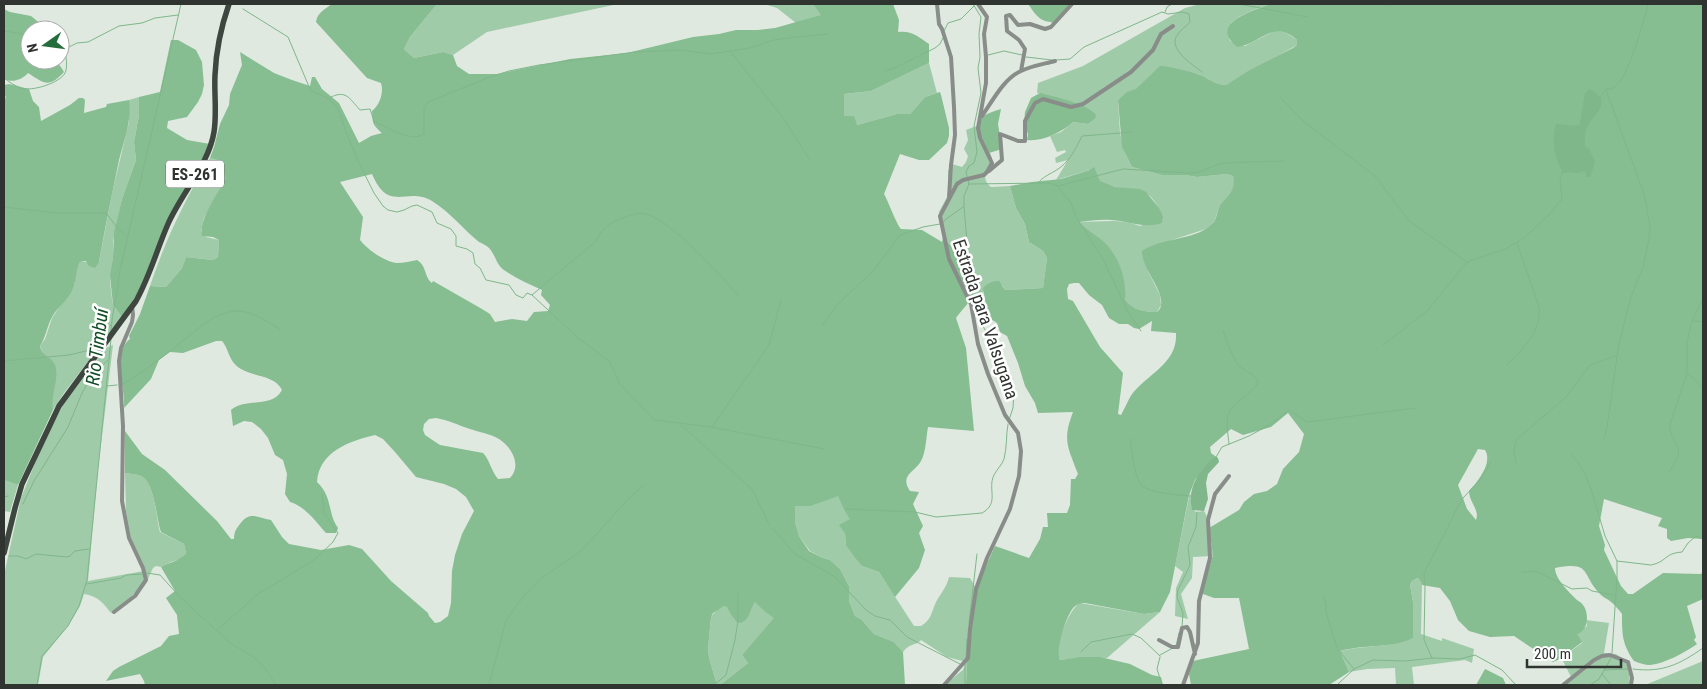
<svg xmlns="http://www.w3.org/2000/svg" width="1707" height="689" viewBox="0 0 1707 689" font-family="'Roboto Condensed',sans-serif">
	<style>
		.green { fill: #a0cba8 }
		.forest { fill: #86bd91; fill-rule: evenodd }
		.water { fill: #7fb68a }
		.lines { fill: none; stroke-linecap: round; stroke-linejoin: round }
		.stream { stroke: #7fb68a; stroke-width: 1 }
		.minor { stroke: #898d89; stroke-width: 4 }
		.primary { stroke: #3e4640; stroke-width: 5.5 }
		.labels { text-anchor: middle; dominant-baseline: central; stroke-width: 5; stroke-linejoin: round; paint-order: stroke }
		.shield { fill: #fff; stroke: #6e716e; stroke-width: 1 }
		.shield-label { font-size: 16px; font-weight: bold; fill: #303430 }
		.street-label { font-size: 18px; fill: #303430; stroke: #fff }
		.water-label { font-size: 19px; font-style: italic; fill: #104e25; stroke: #fff }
	</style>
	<rect width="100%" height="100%" fill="#dfe9e0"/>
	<path class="green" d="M437,4H618L487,32L453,55L443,52L414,58L404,49L410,37Z
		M764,4H813L822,15L796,23L777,8Z
		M1200,4H1270C1259,8 1230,17 1228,29C1227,33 1229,37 1230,41L1245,46L1276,30L1285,32L1297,40V45L1226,85C1215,85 1207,77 1196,74C1182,70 1166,73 1152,74L1136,90L1128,92L1118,100L1120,133L1125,153L1132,167L1162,175H1185L1197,177L1227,174L1233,176C1234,180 1235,184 1234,188C1231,195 1226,198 1222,204C1215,212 1218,220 1209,228L1163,243L1148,271L1160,295L1161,305L1157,312C1144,312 1133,310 1124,300C1127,281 1118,255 1103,242C1095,235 1086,230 1079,222C1100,222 1120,218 1140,226L1163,216C1146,182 1141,194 1112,186C1109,185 1104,184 1101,182C1097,179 1094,174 1090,170L1056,180L1068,160L1056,163L1055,158L1066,152L1065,150L1057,152L1050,136L1061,132L1073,122L1088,124L1095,119L1048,95L1037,93L1038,83L1083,66L1185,8Z
		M929,63L937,93L925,97L910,114H897L857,125L844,117V94L871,91Z
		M139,97V115L134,142L136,160L122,199L113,241V257L110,281L112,299L113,305L122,317L64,393L53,410L51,401L55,385L40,346L45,339L52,318L75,283V271L80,262H99L113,189L129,122V100Z
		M979,125L992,158C989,172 979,176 991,187L1010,186L1016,208L1025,224L1029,242L1043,251L1047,258L1043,288L1005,290L1002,285L983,292L988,317L972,306C969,296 973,287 972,277C970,264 953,246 943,238L939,212L948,195V171L952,164L962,167L966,162L968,156L964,149L968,140L966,130Z
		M210,158C222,159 223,167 227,177L204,218L201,231L206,237L219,240L218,257L213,260L186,257L182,268L166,287L150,286C165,241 185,199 210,158Z
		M113,345L98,469L88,581L144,571L131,540L126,511L125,473C130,474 136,474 141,476C155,483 156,518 160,532L184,544L186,553L181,559L171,562L161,567L156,566L153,568L148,579L124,604L111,613C103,603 98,596 84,594L80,606L68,626L43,657L38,685H4V575L21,498L41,448L63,405L106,348Z
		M4,480L18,485L10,512L4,511Z
		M1190,492L1192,508L1196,512L1204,511L1210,522L1209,528L1213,555V556L1193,557L1192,578L1181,594L1188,619L1175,616L1176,588L1183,572L1175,566Z
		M838,495L844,510L851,519L845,533L846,546L862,566L879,572L914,626H921C932,619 931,613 936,602C940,594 947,587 949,577L970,578L976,588L967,662L966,685H944L963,670L966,662L947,657L921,640C916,646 911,642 903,652L894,642L874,634L861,619L855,616L849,601V586L840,569L830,560L823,558L810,551L799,536L795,522V506H811Z
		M1417,578L1419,579L1422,585L1421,634L1442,641V638L1474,649L1472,663L1465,660L1412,667L1414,685H1392H1396L1395,668L1367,669L1349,672L1340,651C1364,645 1390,648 1413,638V602L1410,585L1412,581Z
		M755,601L765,612L775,618L742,655L748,663L720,685H717L709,658L708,648L711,617C714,612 721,605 727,606L731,615L737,623Z
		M1080,603L1144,614L1160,612L1107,658L1088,657L1060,660C1053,649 1068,610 1080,603Z
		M1586,620L1609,623L1604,653L1616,654L1628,662L1630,685H1561L1571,677L1562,659H1560L1582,643L1576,634L1587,626Z
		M1703,661V685H1645Z"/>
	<path class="forest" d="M332,4H437L410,37L404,49L414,58L443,52L453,55L457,66L469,74H497L570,59L627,53L693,37L719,34L736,30H758L775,28L821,15L813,4H893L899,20L898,32C911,30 919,37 929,44V63L871,91L844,94V116H854L857,125L897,114H910L925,97L940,92L941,95L949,128V136L947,143L929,160H919L900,154L884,194C889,203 896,223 901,229L922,230L942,242L943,238C956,249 982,277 973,295C969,303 961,311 956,318L966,348L974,431L928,427C926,438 926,452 921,461C915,472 899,475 910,491L919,492L913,504L923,526L919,533L925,550L919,568L895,597L879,572L862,566L856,559L846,546L845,533L839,525L850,519L844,510L838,496L811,506H795V522L799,536L809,551L823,558L830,560L840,569L849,586V601L855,616L861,619L874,634L894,642L903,652L905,685H720L748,663L742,655L774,618L765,612L755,602C749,610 750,623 737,623L731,615L727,607L724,606L713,613L711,617L708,648L709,658L717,685H145L144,681L140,674L106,681L113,671L119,667L161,646L169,636L179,634L177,615L166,598L175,591L161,567C170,562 180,561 186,553L184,544L161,532C156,518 155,483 141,476C136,474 130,474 125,473V431L142,454L165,470L217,521L231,539H234C234,532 236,529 240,524C250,510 257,518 271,520L282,537L289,544L321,550L349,545L362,549L391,581L428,613L429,616L435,623L440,622L448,616L451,603L452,571L455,555L462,534L474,511L466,497L456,489L444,484L416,477L395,452L383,439L375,435C349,441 319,452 317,482C333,497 327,512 338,528L336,533H326C316,522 305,506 290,502L285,494L287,474L283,460L275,455L268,438L261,429L252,422L244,421L233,426L231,410C245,397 272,409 282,390C275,375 254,377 241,369C228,361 230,351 222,341H216L183,353L170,352L159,360L151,379L124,408C126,387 110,354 130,339L129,336L140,314L150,286L166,287L182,268L186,257L213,260L218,257L219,240L213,237L202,236C198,220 219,192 226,178C221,167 225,160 210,158L214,147L220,124L229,105L230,94L242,65L240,52L274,73L292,80L310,86L312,77H315L322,89L339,103L359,143L371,136L382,133C372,124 373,124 372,111C380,105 384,92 381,83L367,78L316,22C317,13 325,9 332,4ZM372,174C389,214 406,186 432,201C450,212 463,229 479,242C483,244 486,245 489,248C495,254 497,266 504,270C515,278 529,284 542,290L541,295L550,305L548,311L534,312L527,321L512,319L495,322L490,314L482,309L433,281L432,283C424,277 427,266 417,260C411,261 404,263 397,263C385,262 368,250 360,240L363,217L340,182ZM436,418C448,420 458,425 470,429C479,432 491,434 499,439C512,447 522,466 510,478L498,479C491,471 490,460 483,453L440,445L425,435L423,430L424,424L429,419Z
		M1028,4H1074L1053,25L1051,22C1039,22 1034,12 1028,4Z
		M1270,4H1703V539L1688,538L1671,541L1667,538V529L1658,526L1662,518L1604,499L1599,526L1605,545L1604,550L1621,586L1628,594H1633L1663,573L1700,574L1703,573V599L1687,606L1696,637L1694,640L1697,644C1684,653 1666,663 1650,665C1645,665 1639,663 1634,661C1622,644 1622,634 1622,614C1619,610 1615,605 1611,602C1608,599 1604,598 1601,595C1580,574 1593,561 1555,568C1555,579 1569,592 1577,600C1580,602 1581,602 1583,605C1589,612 1589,631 1577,634L1582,642L1560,659L1553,662L1514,636L1490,637L1469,631L1458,620L1450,601L1440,588L1422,585L1419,579L1417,578L1412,581L1410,585L1413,602V638C1391,649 1364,644 1340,651L1349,672L1329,685H1191L1189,674L1193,661L1249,649L1239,598H1214L1203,594L1202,592L1213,555L1209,528L1239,510L1244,502L1254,494L1267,491L1277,484L1283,469L1299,452L1304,434L1288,413L1271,427L1243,435L1231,429L1210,447L1211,453L1215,456L1195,480L1189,495L1170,592L1160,612L1144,614L1085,603C1080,603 1078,604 1074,607C1066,615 1055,651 1060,660L1081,657H1100L1130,664L1152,675L1161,677L1163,685H966L967,662L976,588L995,546L1029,558L1040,539L1043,527H1048L1047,513H1067L1070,505L1071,479H1075L1078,474C1068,447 1062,441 1073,412L1038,413L1035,403L1025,386L1018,363L1007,336L1000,332L997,323L988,317L983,288C988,283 992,281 999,281L1005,290L1043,288L1047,258L1043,251L1029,242L1025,224L1016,208L1010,186L1032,182L1061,179L1090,170L1094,167L1100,181L1115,187L1140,189L1146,192L1159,208L1163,216L1162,223C1144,229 1129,221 1111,220C1101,219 1089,221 1079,222C1087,230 1096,235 1104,242C1119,256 1127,280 1125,300C1133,310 1144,312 1157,312C1159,310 1161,308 1161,305C1164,290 1142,269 1142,251C1161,238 1193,240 1210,226C1218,221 1216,210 1222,203C1230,194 1236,189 1233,176L1227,174L1197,177L1185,175H1162L1132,167L1122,147L1118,100L1127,92L1136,89L1160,66C1169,66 1191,72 1200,75C1209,79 1217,85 1226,85L1250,70L1293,48L1297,45V40C1273,18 1261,44 1237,47C1208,23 1251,12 1270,4ZM1074,283H1079L1089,295L1102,305L1109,318L1119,324H1128L1134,328L1139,329L1152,321L1151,331L1176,333C1178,363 1148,374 1132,394C1128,400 1125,408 1121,415L1118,414L1123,373L1100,347L1073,301L1068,299L1067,289L1069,284ZM1478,449L1485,450C1493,463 1478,481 1469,491C1469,502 1480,510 1476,520L1467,509L1458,485Z
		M4,9L10,12L31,16L47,29L30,30V60C44,60 57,57 64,72C49,88 45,84 28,73C22,80 12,83 4,79Z
		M171,40H178L196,50L202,62L204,85L202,94L198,102L187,117L168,121L167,128L187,140L210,144L205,156L180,197L139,291L122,317L113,305L110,276L113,257L114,233L122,199L136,160L134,142L139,115V97L160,92Z
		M9,84L29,89L33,101L39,107L41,121L70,105L79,98H83L85,100L84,113L106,107L107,104L129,100C132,121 124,140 119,160C112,194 105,228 99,262L95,268L89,266L86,261L80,262C75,271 77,279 73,288C69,300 58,306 52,317C47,326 46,337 40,346C42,357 51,356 55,365C60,378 50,395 53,410L18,485L4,480V100L6,97L4,95V85Z
		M1040,93C1053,96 1088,104 1096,115L1095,119L1088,124L1073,122C1062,132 1042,142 1027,140L1028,134L1024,124L1025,112L1031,98Z
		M1001,109L998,124L1002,149L989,153C985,144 974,128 982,118C986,113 995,111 1001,109Z
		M1485,669L1503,678L1506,685H1476Z"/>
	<path class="water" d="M1590,89C1614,104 1594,112 1587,127C1584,133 1585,140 1585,147L1589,149L1595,162L1590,177H1587L1585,171L1577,173L1569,172L1563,173C1555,160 1551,140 1556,124L1575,126L1580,124L1585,93Z
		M1215,456L1218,458L1219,462L1208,474L1206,483L1208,499L1204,511L1192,510C1187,486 1199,472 1215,456Z"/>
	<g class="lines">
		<path class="stream" d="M973,4L981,17L979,34L980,57L978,68L981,93L974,126L977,152L974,163L969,166L966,172L969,184L964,196V206L967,242L965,255L972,277L979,287L980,292L977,297L986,318L983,326L988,336L995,358L1006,370L1014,391L1013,408L1009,420
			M1239,4L1308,17
			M1386,6V4
			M243,9L288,37L310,89L314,92L328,98L338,108L346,132L361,167L374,193L383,206L388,210L397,212L404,210L412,206L417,205L432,212L437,223L451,229L456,236V246L467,249L473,253L475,264L480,268L486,280L509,285L516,295L523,298L527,293L532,295L596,241C602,229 607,224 620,219C628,216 637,212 646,214C671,220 719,274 738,295
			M1165,12L1167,7L1172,4
			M4,31L30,35
			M944,31L948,23L961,19L974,6
			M60,48L65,49L77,43L88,42L119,26L142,23L155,18L178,15
			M731,52L784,119L809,159
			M988,55L1004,51L1022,55
			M1026,57L1052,60
			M1056,60L1070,59L1084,47L1162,12L1168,14L1183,12L1189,14L1190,22C1186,27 1181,29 1178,34C1166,48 1193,65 1202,72
			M885,71L897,67L935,48L940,44L943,38
			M4,78C9,82 15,86 21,88C31,92 60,83 65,73C68,67 66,57 65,49
			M1280,97L1303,121L1375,176L1409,221L1467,262
			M329,98C346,89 349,98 360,110L370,109L374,121C386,127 412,143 424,134V108L428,102L487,78L509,71L539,65L635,52L678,50L711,54L750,48L774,40L788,38L828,34
			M1600,98L1606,89C1610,89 1614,89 1617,85C1629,74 1644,21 1648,4
			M1038,183C1043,177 1048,175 1055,171C1069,163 1075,150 1082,136L1133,132
			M969,184L1049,183L1058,186L1123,169L1190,173L1199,172L1222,163L1284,161
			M1058,187L1071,203L1076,217L1104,261L1129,314L1141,331
			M4,207L56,213H106L119,230L127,236
			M943,223L946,219L963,207
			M532,295L578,338L609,361L620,384L654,420L711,427L824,449
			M1693,321L1703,322
			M822,326L837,305L874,270L900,235L923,227L940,224
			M111,330C112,311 118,294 119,275L181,4
			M1223,330C1227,342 1232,357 1240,367C1247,373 1256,373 1258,382C1252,396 1233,400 1228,415C1226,423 1228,435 1229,444
			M1383,345L1427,311L1467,262L1505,249L1521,240L1549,215L1562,199L1560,180L1562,172
			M4,361L69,355L90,350L111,325
			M1506,366C1522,350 1542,331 1539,307L1517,243
			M1687,373L1703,388
			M123,384C141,374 162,357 179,344C197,330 220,306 246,312C258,315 269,323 280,329
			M107,386L117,385
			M681,425L752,489L769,524
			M712,427L769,345L781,300
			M1130,439C1132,449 1134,477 1141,485C1149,493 1179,495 1191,496
			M1604,439L1607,427L1619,343L1631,297L1643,267L1649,239L1650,226L1644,194L1606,90
			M1571,454L1578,462L1585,474L1591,489L1605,536L1617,561V577L1612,653
			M1216,457L1222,447L1249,436L1271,424L1289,410L1307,422L1416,408
			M1516,463L1514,450L1516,440L1566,397L1590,365L1616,356
			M1669,472C1690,441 1670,449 1670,424L1687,373V342L1692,321L1703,298
			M4,497L8,496
			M23,504L34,481L68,427L82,393L93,374L108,360
			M846,509L915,512L936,517L982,513C1000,503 987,489 994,475C997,469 1002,465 1004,459C1007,448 1006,435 1008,424
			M773,529L795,554L834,576L866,610L875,616L890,620L907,637L960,664
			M9,556H18L26,559L36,554L67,557L70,556L75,551L89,549
			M1617,561L1651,565C1667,562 1664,553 1682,552L1688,543L1696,536L1703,539
			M1522,572L1533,571L1540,573L1572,589L1587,588L1592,591L1615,595
			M147,573L160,575L180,597L229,642L255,658L265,668L276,685
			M87,584L121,578L126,575L142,574
			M1324,596L1326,606V612L1337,648L1354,669
			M969,623L977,554
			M1182,627L1183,613L1177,597L1178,590L1190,565L1188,547L1196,527L1197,512
			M217,630L258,594L314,560L333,542L338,533L324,513L322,494
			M1176,646L1179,633
			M1081,652L1091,642L1132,634L1141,638L1160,656
			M1160,655L1171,649
			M1160,657L1157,669L1162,685
			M966,658L967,639
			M1432,658L1424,640L1425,586L1424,573L1449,525L1457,508L1463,498L1480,480L1491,462
			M1633,669C1663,673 1680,664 1703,648
			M1605,670L1628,669
			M1602,674L1611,685
			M37,685L42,656L68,626L79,606L87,580L111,339
			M489,685L506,620L523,597L539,580L581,551L632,495L643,486
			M714,685L726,675L735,640L738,620V593
			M965,685V664
			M1337,685L1354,669L1373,660L1405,661L1432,658L1460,659L1475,655L1502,670L1516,685
			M1590,685L1599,679L1611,658"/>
		<path class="minor" d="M937,4L939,24L942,29L951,57L954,107L955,135L951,165L949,197
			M1021,71L1025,49L1019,40L1007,31L1006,16L1010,15L1018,25L1030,24L1045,29L1051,27L1072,4
			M982,116C992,102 1004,78 1021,71C1031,66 1044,64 1055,61
			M989,171L1002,160L1000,134L1018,141H1025V121L1035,103L1043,99L1071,107L1083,104L1131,72L1153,50L1161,34L1173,26
			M114,612L135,596L146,580L143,568L129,538L122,501L123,426L119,361L121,348L132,322L133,315L132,306
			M1159,640L1172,647H1178L1182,628L1187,627L1190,632L1195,654
			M944,685L968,658L970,629L976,589L987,558L1010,509L1019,476L1021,451L1018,433L1005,415L988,374L978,344L971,304L949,259L940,216L957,184L963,180L984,175L987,172L992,163L980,138L978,128L986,83V57L984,34L987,17L978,4
			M1183,685L1198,643L1199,601L1210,558L1208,520L1215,494L1229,476
			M1563,685L1594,660L1602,656L1610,655L1628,662L1632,678L1631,685"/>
		<path class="primary" d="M4,553L15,508L22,484L59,406L136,301C150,276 157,249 168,224C181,194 209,164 214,132C217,113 214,93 215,75C216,50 221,27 229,4"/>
	</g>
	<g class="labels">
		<rect class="shield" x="166" y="160.5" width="58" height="27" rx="4"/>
		<g class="shield-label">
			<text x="195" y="174">ES-261</text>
		</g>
		<g class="street-label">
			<text transform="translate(986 319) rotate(71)">Estrada para Valsugana</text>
		</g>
		<g class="water-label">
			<text transform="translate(97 347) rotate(-83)">Rio Timbuí</text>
		</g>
	</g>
	<rect width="1707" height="689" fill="none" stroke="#303430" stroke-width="10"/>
	<g transform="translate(45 45) rotate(256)"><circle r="24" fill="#ffffff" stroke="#acaeac"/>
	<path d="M0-4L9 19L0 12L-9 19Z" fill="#256d3b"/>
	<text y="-8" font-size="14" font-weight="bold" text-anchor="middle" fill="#303430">N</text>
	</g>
	<path d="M1527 659v8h94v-8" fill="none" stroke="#303430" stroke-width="2.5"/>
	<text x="1534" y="659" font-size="15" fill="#303430" stroke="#ffffff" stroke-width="4" paint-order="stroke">200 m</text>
</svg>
